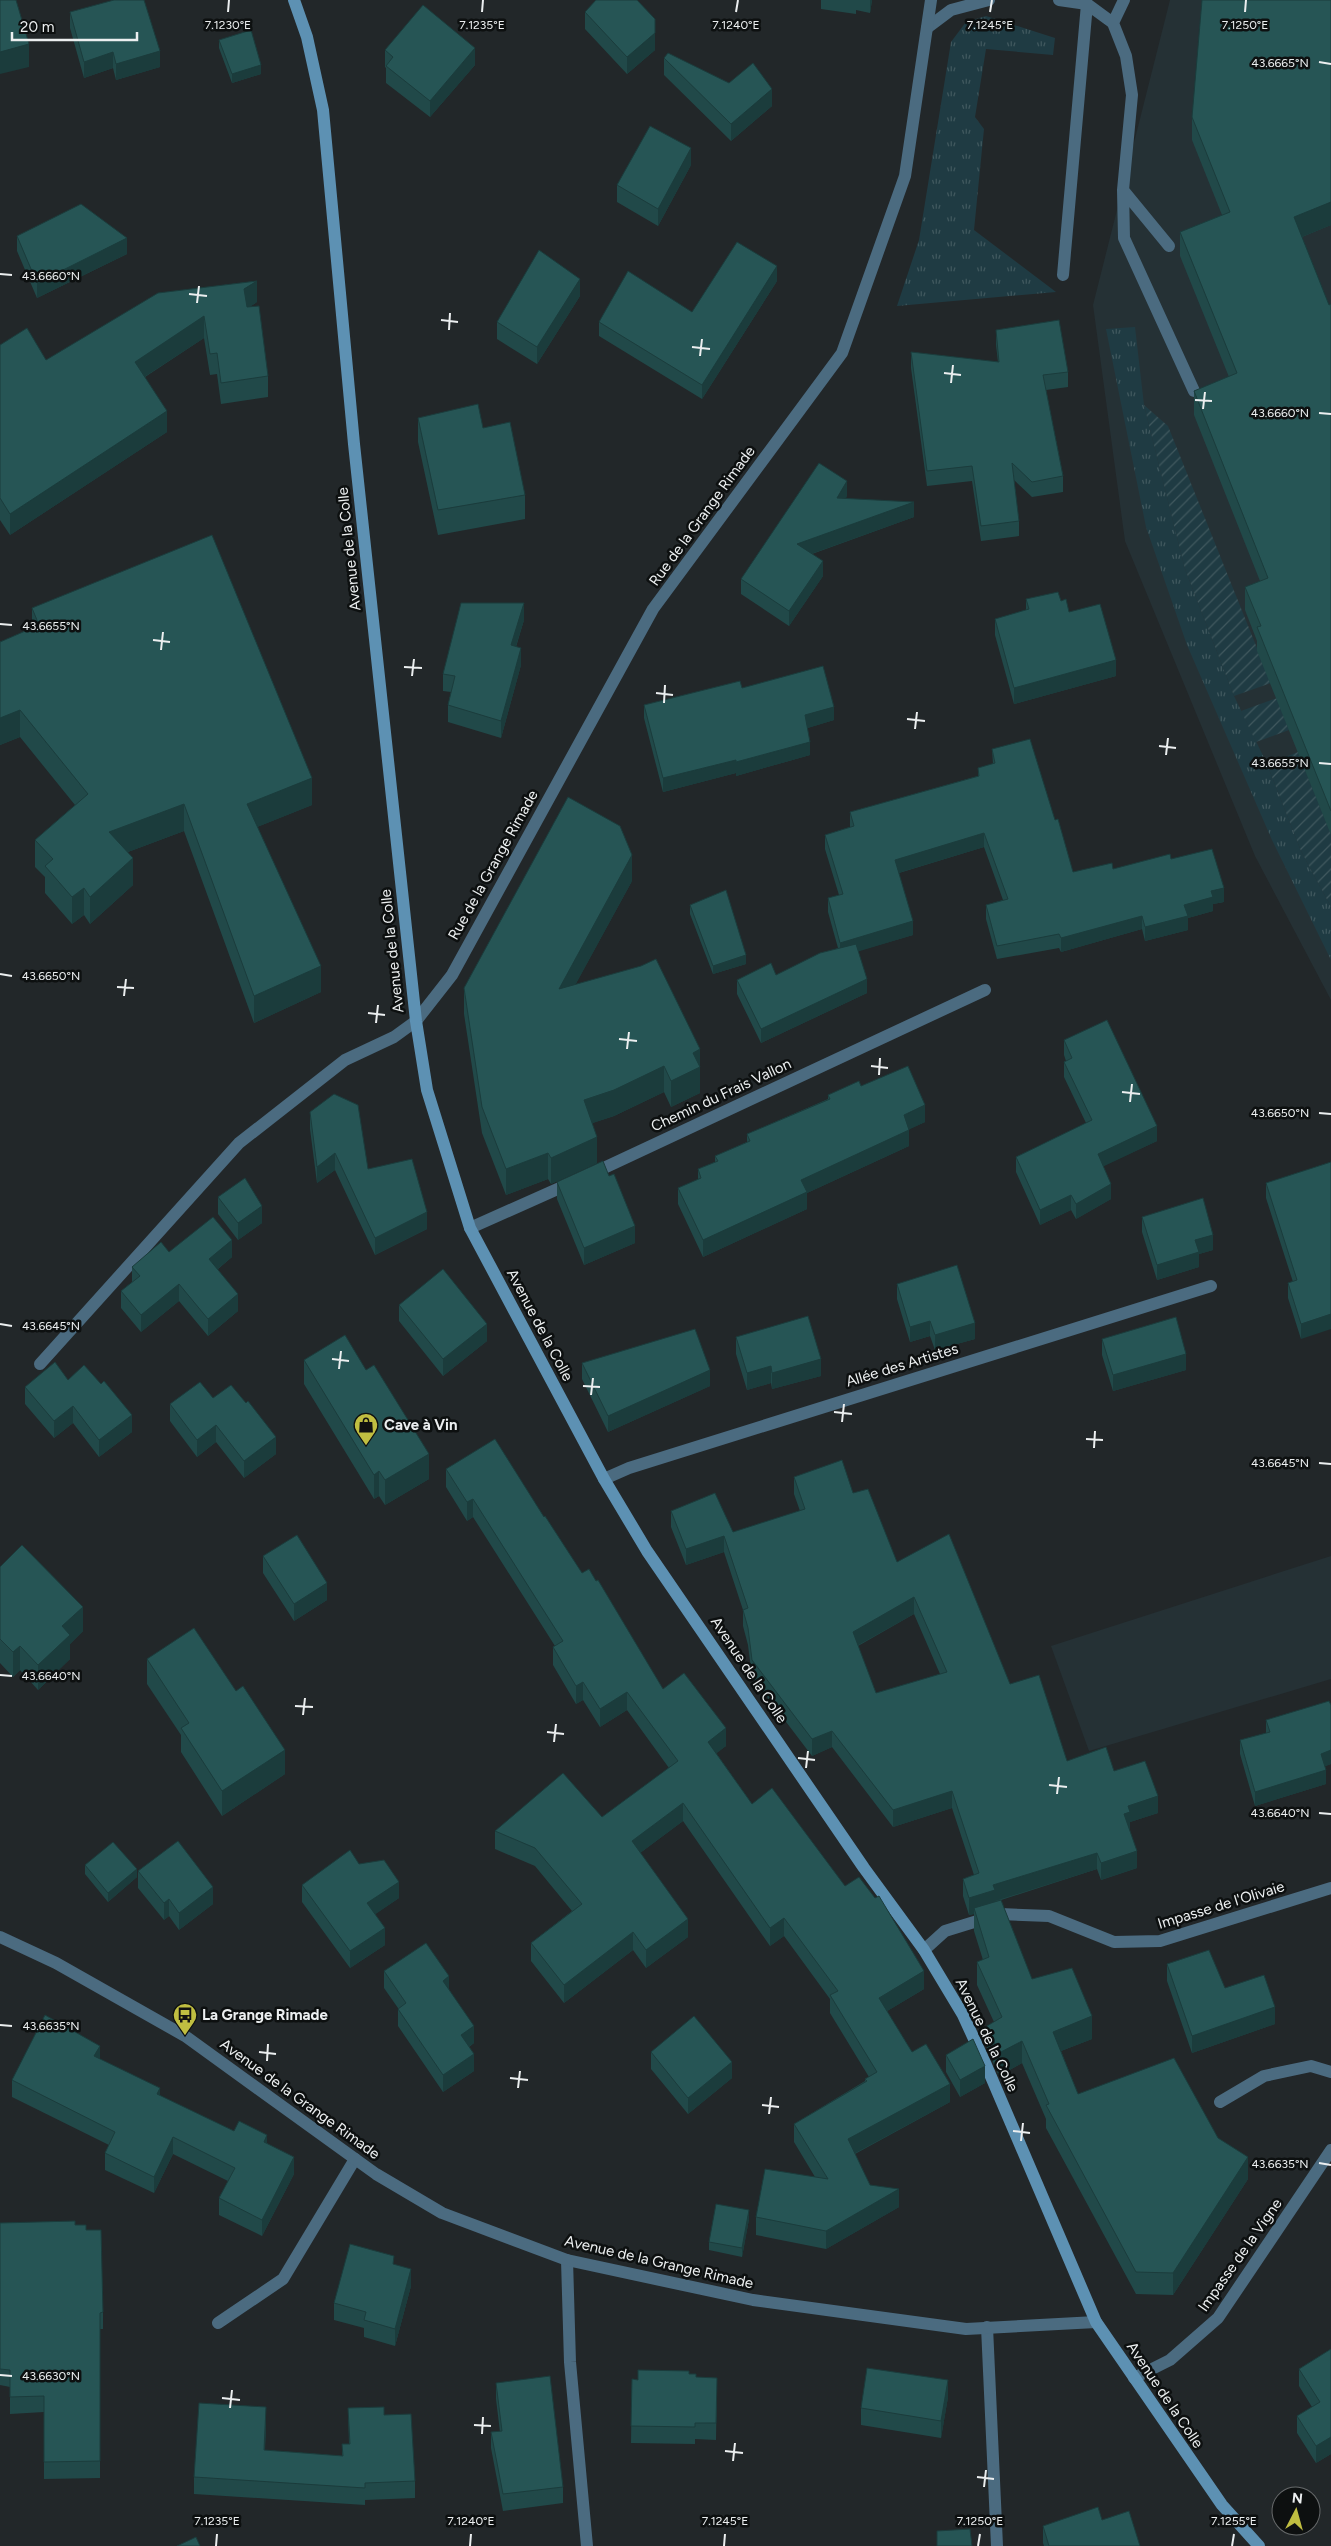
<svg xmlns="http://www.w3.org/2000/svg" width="1331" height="2546" viewBox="0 0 1331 2546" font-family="Figtree,sans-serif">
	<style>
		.built { fill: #253135 }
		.grass { fill: url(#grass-tufts) }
		.garden { fill: url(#garden-furrows) }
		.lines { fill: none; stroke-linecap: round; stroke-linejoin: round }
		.service { stroke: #4b6b80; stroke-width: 12 }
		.minor { stroke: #4b6b80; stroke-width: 12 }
		.tertiary { stroke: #4b6b80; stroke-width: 12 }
		.secondary { stroke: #5d91b3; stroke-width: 12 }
		.wall { fill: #214949; fill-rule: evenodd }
		.shaded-wall { fill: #1b3c3c }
		.building { fill: #265555; stroke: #1b3c3c; fill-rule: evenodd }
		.ticks { fill: none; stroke: #eceff0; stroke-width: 2 }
		.labels { text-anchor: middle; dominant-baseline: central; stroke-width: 5; stroke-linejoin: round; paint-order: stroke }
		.street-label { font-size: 15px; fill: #eceff0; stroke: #0d1010 }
		.poi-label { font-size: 15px; font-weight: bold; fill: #eceff0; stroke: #0d1010; text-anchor: start }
		.ticks-label { font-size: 12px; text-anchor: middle; fill: #eceff0; stroke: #0d1010; stroke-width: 5; stroke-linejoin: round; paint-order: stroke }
	</style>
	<defs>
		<pattern id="grass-tufts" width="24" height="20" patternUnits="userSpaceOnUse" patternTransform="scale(1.25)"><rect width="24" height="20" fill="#1f3b43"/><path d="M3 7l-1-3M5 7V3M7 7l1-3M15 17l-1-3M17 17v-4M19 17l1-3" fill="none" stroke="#40585e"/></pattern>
		<pattern id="garden-furrows" width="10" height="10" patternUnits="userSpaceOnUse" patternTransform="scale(1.25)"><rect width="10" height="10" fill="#1f3b43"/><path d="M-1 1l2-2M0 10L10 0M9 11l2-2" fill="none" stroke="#40585e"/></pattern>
	</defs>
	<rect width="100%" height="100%" fill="#222729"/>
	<path class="built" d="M1170,0H1331V1000L1255,856L1125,541L1093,305Z
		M1331,1556V1679L1089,1751L1051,1646Z"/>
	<path class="grass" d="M986,16L1055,38L1053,55L986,49L975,117L984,129L974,230L1056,292L897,306L919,240L951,42L966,22Z
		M1135,327L1144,405L1185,569L1234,696L1267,764L1301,851L1331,907V960L1272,840L1187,645L1146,527L1106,329Z"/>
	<path class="garden" d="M1144,405L1168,426L1271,683L1234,696L1185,569Z
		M1277,698L1289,730L1256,742L1241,711Z
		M1298,752L1331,834V907L1301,851L1267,764Z"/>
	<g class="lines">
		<path class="service" d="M1059,0L1087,4L1113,23L1126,56L1132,95L1123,190L1124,238L1194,391
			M1113,23L1124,0
			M927,28L951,10L989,0
			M1123,190L1169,246
			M1063,275L1087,4
			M40,1364L239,1143L345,1060L394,1037L416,1021
			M1220,2102L1264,2076L1311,2066L1331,2072
			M567,2260L570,2362L587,2546
			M987,2327L997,2546"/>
		<path class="minor" d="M416,1021L452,975L653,609L842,353L905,176L931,0
			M591,1174L985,990
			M470,1228L571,1183
			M604,1479L629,1468L1211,1286
			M924,1950L945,1931L1000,1914L1049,1916L1114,1942L1160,1941L1331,1888
			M218,2323L283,2279L355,2159
			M1134,2378L1170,2360L1218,2318L1331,2150"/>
		<path class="tertiary" d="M0,1937L56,1963L185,2036L376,2174L442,2213L567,2260L753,2300L966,2329L1096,2322"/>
		<path class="secondary" d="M294,0L307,37L323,110L354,444L416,1021L427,1090L470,1228L604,1479L647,1551L864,1868L924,1950L963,2015L986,2065L1096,2322L1222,2505L1259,2546"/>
	</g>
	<path class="wall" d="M821,0H872L870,13L856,10V14L821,9Z
		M70,12L160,67L116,80L113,68L84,78L70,28Z
		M585,12L655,50L627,74L585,29Z
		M219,40L261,74L232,83L219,48Z
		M385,50L475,65L430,117L386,83V68L385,67Z
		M664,58L729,83L772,106L731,141L664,75Z
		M1192,117L1331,225L1302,237L1329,305L1331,304V835L1257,651V641L1245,610V587L1260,581L1194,415V391L1229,377L1180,256V232L1222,215L1192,140Z
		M691,165L658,226L617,202V185Z
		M17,236L127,254L37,298L17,251Z
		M777,281L702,399L599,336V322L692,312Z
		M580,296L537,364L497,339V322Z
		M257,302L249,307L268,376V397L221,404L217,374L210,375L204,338L145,377L167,432L10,535L0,520V345L46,360Z
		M996,330L1068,372V387L1046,390L1063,476V492L1032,497L1014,480L1019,521V536L981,541L972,481L927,486L911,368V352L998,362L996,345Z
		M418,418L483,428L525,495V519L438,535L418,442Z
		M847,496L846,498L914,517L812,554L823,576L789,626L741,594V579Z
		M1026,599L1061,601L1116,676L1014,704L995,635V619L1026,610Z
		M32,608L312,805L257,827L321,992L254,1023L184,831L128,852L133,885L90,924L84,915L72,924L45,893V877L35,867V840L75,805L20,737L0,745V642L32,628Z
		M524,620L516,647L521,665L501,738L448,722V705L451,692L443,691V674Z
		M742,688L834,720L807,728L810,755L736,776V773L663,792L644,718V705Z
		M992,749L1055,820L1073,872L1113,869L1171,859L1224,902L1213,904V911L1188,918V930L1145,941L1142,929L1061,952L1059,948L997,959L986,919V905L1003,900L984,847L899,873L913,935L858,951L867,993L761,1043L737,994V980L776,975L838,948L828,912V898L839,895L825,849V835L850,827V812L978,776V768L993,764Z
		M632,881L575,985L700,1049V1093L671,1107L664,1092L614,1116L592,1123L597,1163L551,1184L548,1179L506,1195L482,1133L464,1014V988Z
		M690,905L746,964L713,974L690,914Z
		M1064,1040L1157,1141L1103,1166L1111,1199L1076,1219L1071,1210L1040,1225L1016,1172V1157L1086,1123L1064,1077V1062L1066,1061L1064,1055Z
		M861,1086L925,1122L909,1129V1146L807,1193V1209L703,1257L678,1204V1188L698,1180V1169L715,1162V1156L747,1142V1134L828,1099V1095Z
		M310,1112L368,1169L427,1229L375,1255L335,1170L317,1183L310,1129Z
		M1331,1162L1301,1339L1288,1298V1283L1293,1282L1266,1198V1183Z
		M557,1182L635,1243L584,1265L557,1199Z
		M218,1197L262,1223L238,1240L218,1214Z
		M1142,1217L1213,1250L1199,1254V1267L1157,1280L1142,1232Z
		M169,1252L232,1257L218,1269L238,1311L208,1336L179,1301L141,1332L121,1308V1291L132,1282V1267Z
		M897,1284L975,1339L935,1350L930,1336L910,1342L897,1299Z
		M399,1305L487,1341L443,1376L399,1321Z
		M736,1337L821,1376L772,1389L771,1383L747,1390L736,1354Z
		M1102,1339L1186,1370L1113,1391L1102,1355Z
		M304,1360L429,1479L385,1505L379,1496L374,1499L304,1384Z
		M582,1363L710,1386L608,1432L582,1379Z
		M68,1380L101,1384L132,1432L99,1457L73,1423L54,1438L25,1404V1387Z
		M170,1404L276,1454L244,1478L216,1442L197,1457L170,1421Z
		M446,1469L544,1517L582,1573L596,1581L663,1689L726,1746L716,1753L752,1804L924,1989L887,2011L912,2052L950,2102L855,2154L870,2185L899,2207L826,2249L756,2235V2217L815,2177L794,2142V2124L865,2081V2079L869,2077L830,2013V1999L784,1936L770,1946L683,1821L640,1853L688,1937L646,1968L633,1950L564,2003L531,1961V1943L572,1911L535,1866L495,1849V1831L602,1817L669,1768L627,1710L600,1727L583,1700L576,1704L553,1665V1647L555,1646L473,1517L467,1521L446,1487Z
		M794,1477L853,1493L897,1562L1010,1684L1067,1761L1114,1771L1158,1813L1130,1822V1829H1129L1137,1868L1101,1880L1097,1869L995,1902L1032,1979L1092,2039L1061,2051L1078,2094L1218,2138L1248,2179L1173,2295L1136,2294L1046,2128V2119L1022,2063L999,2076L987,2048V2026L994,2022L977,1985V1962L983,1960L974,1931V1914L969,1915L963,1896V1879L974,1875L952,1808L893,1827L832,1747L812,1756L752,1677L748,1645L743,1626V1610L724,1552L686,1565L671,1527V1511L733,1532L800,1511L794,1494ZM914,1614L940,1674L876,1693L858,1646Z
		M263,1556L327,1600L294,1621L263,1573Z
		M0,1567L83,1631L70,1644V1659L38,1690L20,1670L13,1677L0,1663Z
		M147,1659L285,1774L222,1816L181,1752V1735L147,1684Z
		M1331,1705V1764L1325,1766L1326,1784L1255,1806L1240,1754V1740L1266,1733V1720Z
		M359,1864L399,1898L375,1914L385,1945L350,1968L302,1902V1885Z
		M85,1865L137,1877L108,1902L85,1874Z
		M138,1871L213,1904L179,1930L169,1916L164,1920L138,1888Z
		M1167,1964L1225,1988L1275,2024L1192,2053L1167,1981Z
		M384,1971L449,1989L474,2043L469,2047L474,2071L443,2092L398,2026V2008L384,1988Z
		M651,2052L732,2078L688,2114L651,2069Z
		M946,2055L985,2083L960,2097L946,2072Z
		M100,2059L160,2096L234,2131L267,2143L294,2174L262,2236L219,2215V2198L228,2181L173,2154L154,2193L105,2170V2153L109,2145L12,2097V2080Z
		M749,2219L742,2257L709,2250V2242Z
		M0,2223L75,2225L86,2230L103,2312V2329H100V2478L44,2479V2412L10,2414V2387L0,2385Z
		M394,2265L411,2286L395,2346L364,2337V2328L334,2320V2303Z
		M1331,2349V2454L1316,2463L1297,2433V2416L1312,2407L1299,2386V2369Z
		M689,2374L696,2377L717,2378L716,2440L695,2439V2444L631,2443L632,2379L638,2380Z
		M496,2383L563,2487V2503L503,2511L491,2448V2432H500L496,2399Z
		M948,2397L941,2438L861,2425V2408Z
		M348,2408L384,2415L415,2481V2498L365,2500V2505L194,2494V2477L266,2424L265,2450L342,2456V2444H349Z
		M1102,2520L1140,2546H1044L1043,2543V2526Z"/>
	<path class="shaded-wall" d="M870,0H872L870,13Z
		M655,33V50L627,74V57Z
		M29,44V67L0,74V52Z
		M475,48V65L430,117V101Z
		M160,51V67L116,80V64Z
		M113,52V68L84,78V62Z
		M261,65V74L232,83V74Z
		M772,89V106L731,141V124Z
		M691,148V165L658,226V209Z
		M1331,202V225L1294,240V217Z
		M127,238V254L37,298V283Z
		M777,266V281L702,399V385Z
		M580,279V296L537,364V347Z
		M257,281V302L244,311V289Z
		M204,316V338L135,383V362Z
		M167,411V432L10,535V514Z
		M847,481V496L837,513V498Z
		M914,502V517L797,559V544Z
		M823,561V576L789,626V611Z
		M524,603V620L511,662V645Z
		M521,648V665L501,738V721Z
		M1116,660V676L1014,704V688Z
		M834,707V720L805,729V715Z
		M20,710V737L0,745V718Z
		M810,742V755L736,776V762Z
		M736,760V773L663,792V778Z
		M312,778V805L247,831V804Z
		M184,804V831L109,859V832Z
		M984,833V847L895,874V860Z
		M632,855V881L559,1015V989Z
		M133,858V885L90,924V897Z
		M84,888V915L72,924V897Z
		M1224,888V902L1213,904V911L1188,918V930L1145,941V927L1211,891Z
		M1142,916V929L1061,952V938Z
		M913,921V935L840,957V943Z
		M746,955V964L713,974V966Z
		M321,966V992L254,1023V996Z
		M867,979V993L761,1043V1029Z
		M700,1049V1093L671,1107V1081L693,1053Z
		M664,1066V1092L614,1116L584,1126V1100Z
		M925,1105V1122L904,1132V1115Z
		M1157,1126V1141L1098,1169V1154Z
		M909,1130V1146L807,1193V1209L703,1257V1240L801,1180Z
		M597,1137V1163L551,1184V1158Z
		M335,1153V1170L317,1183V1167Z
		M548,1153V1179L506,1195V1169Z
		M1111,1184V1199L1076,1219V1204Z
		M1071,1195V1210L1040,1225V1210Z
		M262,1206V1223L238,1240V1223Z
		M427,1212V1229L375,1255V1238Z
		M635,1226V1243L584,1265V1248Z
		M1213,1235V1250L1199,1254V1267L1157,1280V1265L1195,1240Z
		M232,1240V1257L209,1276V1259Z
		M179,1284V1301L141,1332V1315Z
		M238,1294V1311L208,1336V1319Z
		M1331,1314V1329L1301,1339V1324Z
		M930,1321V1336L910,1342V1327Z
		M975,1323V1339L935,1350V1335Z
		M487,1324V1341L443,1376V1359Z
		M1186,1354V1370L1113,1391V1375Z
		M821,1359V1376L772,1389V1373Z
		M771,1366V1383L747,1390V1373Z
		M710,1370V1386L608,1432V1416Z
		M73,1406V1423L54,1438V1421Z
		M132,1415V1432L99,1457V1440Z
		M216,1425V1442L197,1457V1440Z
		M276,1437V1454L244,1478V1461Z
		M429,1454V1479L385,1505V1480Z
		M379,1471V1496L374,1499V1475Z
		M473,1499V1517L467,1521V1502Z
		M724,1536V1552L686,1565V1549Z
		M327,1583V1600L294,1621V1604Z
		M914,1597V1614L853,1648V1632Z
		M83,1607V1631L70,1644V1659L38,1690V1665L62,1626Z
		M20,1646V1670L13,1677V1652Z
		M583,1682V1700L576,1704V1686Z
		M627,1692V1710L600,1727V1709Z
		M726,1728V1746L708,1760V1742Z
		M832,1731V1747L812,1756V1739Z
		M285,1750V1774L222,1816V1791Z
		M1331,1750V1764L1321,1768V1754Z
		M1326,1770V1784L1255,1806V1792Z
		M952,1791V1808L893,1827V1810Z
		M1158,1796V1813L1130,1822V1829L1124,1831V1814L1128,1806Z
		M683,1803V1821L632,1859V1841Z
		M1137,1851V1868L1101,1880V1863Z
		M1097,1853V1869L995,1901V1907L974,1908V1914L969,1915V1898L993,1885Z
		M137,1869V1877L108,1902V1893Z
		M399,1882V1898L367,1920V1903Z
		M213,1887V1904L179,1930V1913Z
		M169,1899V1916L164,1920V1903Z
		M784,1918V1936L770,1946V1928Z
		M688,1919V1937L646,1968V1950Z
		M385,1928V1945L350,1968V1951Z
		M633,1932V1950L564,2003V1985Z
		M924,1971V1989L879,2016V1998Z
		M449,1976V1993L443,1981Z
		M1275,2007V2024L1192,2053V2036Z
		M1092,2016V2039L1053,2054V2032Z
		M474,2026V2043L461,2052V2035Z
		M1022,2041V2063L999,2076V2053Z
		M100,2046V2062L94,2056Z
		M474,2054V2071L443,2092V2075Z
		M732,2062V2078L688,2114V2098Z
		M985,2066V2083L960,2097V2080Z
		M950,2084V2102L848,2157V2139Z
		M160,2088V2105L157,2094Z
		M267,2135V2152L264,2142Z
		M173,2137V2154L154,2193V2177Z
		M294,2157V2174L262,2236V2220Z
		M1248,2157V2179L1173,2295V2273Z
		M899,2189V2207L826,2249V2231Z
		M749,2210V2219L742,2257V2248Z
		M411,2269V2286L395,2346V2329Z
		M948,2380V2397L941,2438V2421Z
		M266,2407V2424L264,2467V2450Z
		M1331,2437V2454L1316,2463V2446Z"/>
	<path class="building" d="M0,0H16L29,44L0,52Z
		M114,0H144L160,51L116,64L113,52L84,62L70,12Z
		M596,0H637L655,19V33L627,57L585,12Z
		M1202,0H1331V202L1294,217L1329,305L1331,304V811L1257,627L1261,626L1245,587L1268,578L1194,391L1237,373L1180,232L1230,212L1192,117Z
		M423,5L475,48L430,101L386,66L393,57L385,50Z
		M251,30L261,65L232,74L219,40Z
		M668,53L729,83L753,63L772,89L731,124L664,58Z
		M650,126L691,148L658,209L617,185Z
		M81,204L127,238L37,283L17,236Z
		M737,242L777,266L702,385L599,322L628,271L692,312Z
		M539,250L580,279L537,347L497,322Z
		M257,281L244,289L247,307L259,306L268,376L221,383L217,353L210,354L204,316L135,362L167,411L10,514L0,498V345L27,328L46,360L158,293Z
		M1059,320L1068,372L1043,375L1063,476L1032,482L1012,463L1019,521L981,526L972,466L927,471L911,352L999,362L996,330Z
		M478,404L483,428L510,422L525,495L438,510L418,418Z
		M819,463L847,481L837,498L914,502L797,544L823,561L789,611L741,579Z
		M212,535L312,778L247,804L321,966L254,996L184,804L109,832L133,858L90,897L84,888L72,897L45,866L53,859L35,840L88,794L20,710L0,718V642L39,625L32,608Z
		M1058,592L1061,601L1066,599L1069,612L1100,604L1116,660L1014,688L995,619L1029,609L1026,599Z
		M461,603H524L511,645L521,648L501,721L448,705L455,676L443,674Z
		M823,666L834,707L805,715L810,742L736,762V760L663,778L644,705L740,681L742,688Z
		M1030,739L1055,820L1058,819L1073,872L1112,863L1113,869L1170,854L1171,859L1212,849L1224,888L1211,891L1213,897L1184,905L1188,916L1145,927L1142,916L1061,938L1059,934L997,946L986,905L1008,899L984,833L895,860L913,921L840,943L828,898L843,894L825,835L854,826L850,812L979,776L978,768L995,763L992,749Z
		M568,797L620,826L632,855L559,989L641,966L656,959L700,1049L693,1053L700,1067L671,1081L664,1066L614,1090L584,1100L597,1137L551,1158L548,1153L506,1169L482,1107L464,988Z
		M726,890L746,955L713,966L690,905Z
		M856,944L867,979L761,1029L737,980L771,963L776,975L820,953Z
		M1107,1020L1157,1126L1098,1154L1111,1184L1076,1204L1071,1195L1040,1210L1016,1157L1092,1120L1064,1062L1072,1058L1064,1040Z
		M908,1066L925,1105L904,1115L909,1130L801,1180L807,1192L703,1240L678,1188L701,1178L698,1169L718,1161L715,1156L750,1141L747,1134L830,1099L828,1095L859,1081L861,1086Z
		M334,1094L358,1105L368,1169L412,1159L427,1212L375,1238L335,1153L317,1167L310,1112Z
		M603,1161L609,1176L614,1174L635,1226L584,1248L557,1182Z
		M1331,1162V1314L1301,1324L1288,1283L1297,1280L1266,1183Z
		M245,1178L262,1206L238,1223L218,1197Z
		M1203,1198L1213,1235L1195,1240L1199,1252L1157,1265L1142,1217Z
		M213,1217L232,1240L209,1259L238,1294L208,1319L179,1284L141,1315L121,1291L140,1276L132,1267L161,1242L169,1252Z
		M957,1265L975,1323L935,1335L930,1321L910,1327L897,1284Z
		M443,1269L487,1324L443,1359L399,1305Z
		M808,1316L821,1359L772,1373L771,1366L747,1373L736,1337Z
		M1176,1317L1186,1354L1113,1375L1102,1339Z
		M695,1329L710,1370L608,1416L582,1363Z
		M345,1335L366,1370L374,1365L429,1454L385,1480L379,1471L374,1475L304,1360Z
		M55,1362L68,1380L84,1365L101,1384L104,1381L132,1415L99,1440L73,1406L54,1421L25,1387Z
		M200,1382L213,1398L231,1385L246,1403L248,1401L276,1437L244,1461L216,1425L197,1440L170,1404Z
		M495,1439L544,1517L545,1516L582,1573L589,1569L596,1581L598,1580L663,1689L684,1673L726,1728L708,1742L752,1804L772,1788L845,1886L859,1877L875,1898L879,1896L924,1971L879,1998L912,2052L926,2044L950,2084L848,2139L870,2185L899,2189L826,2231L756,2217L765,2169L828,2179L794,2124L867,2081L865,2079L877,2072L830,1995L838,1991L784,1918L770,1928L683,1803L632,1841L688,1919L646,1950L633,1932L564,1985L531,1943L582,1904L535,1848L495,1831L563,1773L602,1817L678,1761L627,1692L600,1709L583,1682L576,1686L553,1647L563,1641L473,1499L467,1502L446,1469Z
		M842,1460L853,1493L868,1489L897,1562L949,1534L1010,1684L1039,1675L1067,1761L1106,1747L1114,1771L1145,1761L1158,1796L1128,1806L1130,1812L1124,1814L1137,1851L1101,1863L1097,1853L993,1885L995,1890L969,1898L963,1879L979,1873L952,1791L893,1810L832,1731L812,1739L752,1660L748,1628L743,1610L748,1608L724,1536L686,1549L671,1511L715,1493L733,1532L805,1509L794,1477ZM914,1597L947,1672L876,1693L853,1632Z
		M297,1535L327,1583L294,1604L263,1556Z
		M22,1545L83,1607L62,1626L70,1635L38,1665L20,1646L13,1652L0,1639V1567Z
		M194,1628L236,1691L243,1686L285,1750L222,1791L181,1728L189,1723L147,1659Z
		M1329,1701L1331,1705V1750L1321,1754L1326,1770L1255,1792L1240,1740L1270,1732L1266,1720Z
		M178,1841L213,1887L179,1913L169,1899L164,1903L138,1871Z
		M113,1842L137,1869L108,1893L85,1865Z
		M350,1850L359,1864L384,1860L399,1882L367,1903L385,1928L350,1951L302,1885Z
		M1001,1900L1032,1979L1072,1968L1092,2016L1053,2032L1078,2094L1174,2058L1218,2138L1248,2157L1173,2273L1136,2272L1046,2105L1049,2104L1022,2041L999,2053L987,2026L1002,2017L977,1962L989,1957L974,1908Z
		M426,1943L449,1976L443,1981L474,2026L461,2035L474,2054L443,2075L398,2009L406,2003L384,1971Z
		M1209,1950L1225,1988L1264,1975L1275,2007L1192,2036L1167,1964Z
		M45,2015L100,2046L94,2056L160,2088L157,2094L234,2131L239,2121L267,2135L264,2142L294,2157L262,2220L219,2198L235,2168L173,2137L154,2177L105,2153L115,2132L12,2080Z
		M694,2016L732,2062L688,2098L651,2052Z
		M973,2039L985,2066L960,2080L946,2055Z
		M716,2204L749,2210L742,2248L709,2242Z
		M75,2221V2225H86V2230H101L103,2312L100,2313V2461L44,2462V2396L10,2397V2370L0,2369V2223Z
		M350,2244L394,2256L393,2264L411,2269L395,2329L364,2320L366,2312L334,2303Z
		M1331,2349V2437L1316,2446L1297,2416L1320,2402L1299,2369Z
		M867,2368L948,2380L941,2421L861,2408Z
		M638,2370L689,2371V2374H696V2377L717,2378L716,2423H695V2427L631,2426L632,2379L638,2380Z
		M550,2376L563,2487L503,2494L491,2432L502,2431L496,2383Z
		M199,2403L266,2407L264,2450L343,2456L342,2444H350L348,2408L384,2407V2415L411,2414L415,2481L365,2483V2488L194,2477Z
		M1098,2507L1102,2520L1129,2511L1140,2546H1049L1043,2526Z
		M970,2529L972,2546H937V2531Z
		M196,2537L200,2546H177Z"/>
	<path class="ticks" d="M228,12L229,0M482,12L483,0M736,12L738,0M990,12L992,0M1245,12L1246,0M1319,62L1331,64M0,274L12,275M189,294L207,296M197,303L199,286M441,320L458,322M449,330L450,313M692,347L710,349M700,356L702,339M944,373L961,375M951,383L953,365M1195,400L1212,401M1203,409L1205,392M1319,413L1331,414M0,624L12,625M153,640L170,642M161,650L163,632M404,667L422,668M412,676L414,659M656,693L673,695M664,703L665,685M907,719L925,721M915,729L917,712M1159,746L1176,748M1166,755L1168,738M1319,763L1331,764M0,974L12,976M117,987L134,988M124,996L126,979M368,1013L385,1015M376,1023L378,1005M619,1039L637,1041M627,1049L629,1032M871,1066L888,1068M879,1075L880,1058M1122,1092L1140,1094M1130,1102L1132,1084M1319,1113L1331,1114M0,1324L12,1326M332,1359L349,1361M339,1369L341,1351M583,1386L600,1387M591,1395L593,1378M834,1412L852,1414M842,1422L844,1404M1086,1439L1103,1440M1094,1448L1095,1431M1319,1463L1331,1464M0,1675L12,1676M295,1706L313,1707M303,1715L305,1698M547,1732L564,1734M554,1742L556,1724M798,1758L815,1760M806,1768L808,1751M1049,1785L1067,1787M1057,1794L1059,1777M1319,1813L1331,1814M0,2025L12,2026M259,2052L276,2054M267,2061L268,2044M510,2078L528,2080M518,2088L520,2071M762,2105L779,2107M769,2114L771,2097M1013,2131L1030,2133M1021,2141L1023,2123M1319,2163L1331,2165M0,2375L12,2376M222,2398L240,2400M230,2408L232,2390M474,2425L491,2426M482,2434L483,2417M725,2451L743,2453M733,2461L735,2443M977,2477L994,2479M984,2487L986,2470M216,2546L217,2534M470,2546L471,2534M724,2546L725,2534M978,2546L980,2534M1232,2546L1234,2534"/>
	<defs>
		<g id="shop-pin" transform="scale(1.25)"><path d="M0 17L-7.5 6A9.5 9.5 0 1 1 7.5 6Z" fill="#c0be41" stroke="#0d1010"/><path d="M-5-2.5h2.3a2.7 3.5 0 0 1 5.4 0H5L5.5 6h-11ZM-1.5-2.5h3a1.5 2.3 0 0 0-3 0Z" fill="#111"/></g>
		<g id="bus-pin" transform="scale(1.25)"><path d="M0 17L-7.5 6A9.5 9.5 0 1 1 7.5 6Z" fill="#c0be41" stroke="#0d1010"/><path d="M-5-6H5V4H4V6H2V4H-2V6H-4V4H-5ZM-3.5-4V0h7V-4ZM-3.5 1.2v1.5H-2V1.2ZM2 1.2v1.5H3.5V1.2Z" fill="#111"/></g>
	</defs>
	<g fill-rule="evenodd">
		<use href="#shop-pin" x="366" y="1425"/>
		<use href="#bus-pin" x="185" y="2015"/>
	</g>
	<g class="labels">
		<g class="street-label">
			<text transform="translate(702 516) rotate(-54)">Rue de la Grange Rimade</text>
			<text transform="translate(349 549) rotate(-96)">Avenue de la Colle</text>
			<text transform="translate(493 865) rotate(-61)">Rue de la Grange Rimade</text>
			<text transform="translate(392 951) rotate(-96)">Avenue de la Colle</text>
			<text transform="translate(721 1095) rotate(-25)">Chemin du Frais Vallon</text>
			<text transform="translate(540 1325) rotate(62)">Avenue de la Colle</text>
			<text transform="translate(902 1365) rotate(-17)">Allée des Artistes</text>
			<text transform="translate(749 1670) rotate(56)">Avenue de la Colle</text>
			<text transform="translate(1221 1905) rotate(-17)">Impasse de l'Olivaie</text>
			<text transform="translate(987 2035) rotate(64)">Avenue de la Colle</text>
			<text transform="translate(300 2099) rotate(36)">Avenue de la Grange Rimade</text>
			<text transform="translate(1240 2255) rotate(-55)">Impasse de la Vigne</text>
			<text transform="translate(659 2262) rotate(13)">Avenue de la Grange Rimade</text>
			<text transform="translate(1165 2395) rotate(56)">Avenue de la Colle</text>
		</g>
		<g class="poi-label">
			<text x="384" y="1425">Cave à Vin</text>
			<text x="202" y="2015">La Grange Rimade</text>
		</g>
	</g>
	<g class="ticks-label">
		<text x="228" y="29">7.1230°E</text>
		<text x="482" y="29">7.1235°E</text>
		<text x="736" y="29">7.1240°E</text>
		<text x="990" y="29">7.1245°E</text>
		<text x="1245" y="29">7.1250°E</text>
		<text x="1280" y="67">43.6665°N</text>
		<text x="51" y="280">43.6660°N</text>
		<text x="1280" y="417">43.6660°N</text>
		<text x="51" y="630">43.6655°N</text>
		<text x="1280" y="767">43.6655°N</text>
		<text x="51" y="980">43.6650°N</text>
		<text x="1280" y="1117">43.6650°N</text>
		<text x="51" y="1330">43.6645°N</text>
		<text x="1280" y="1467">43.6645°N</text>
		<text x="51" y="1680">43.6640°N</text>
		<text x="1280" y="1817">43.6640°N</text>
		<text x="51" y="2030">43.6635°N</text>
		<text x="1280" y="2168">43.6635°N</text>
		<text x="51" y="2380">43.6630°N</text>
		<text x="217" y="2525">7.1235°E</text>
		<text x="471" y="2525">7.1240°E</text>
		<text x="725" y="2525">7.1245°E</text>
		<text x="980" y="2525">7.1250°E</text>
		<text x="1234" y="2525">7.1255°E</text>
	</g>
	<g transform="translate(1296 2511) rotate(6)"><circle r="24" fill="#0d1010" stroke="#66696a"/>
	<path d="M0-4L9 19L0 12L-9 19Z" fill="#c0be41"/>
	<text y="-8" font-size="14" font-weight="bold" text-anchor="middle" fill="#eceff0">N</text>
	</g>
	<path d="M12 32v8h125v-8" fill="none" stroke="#eceff0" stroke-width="2.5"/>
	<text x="20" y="32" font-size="15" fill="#eceff0" stroke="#0d1010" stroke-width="4" paint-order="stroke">20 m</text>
</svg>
